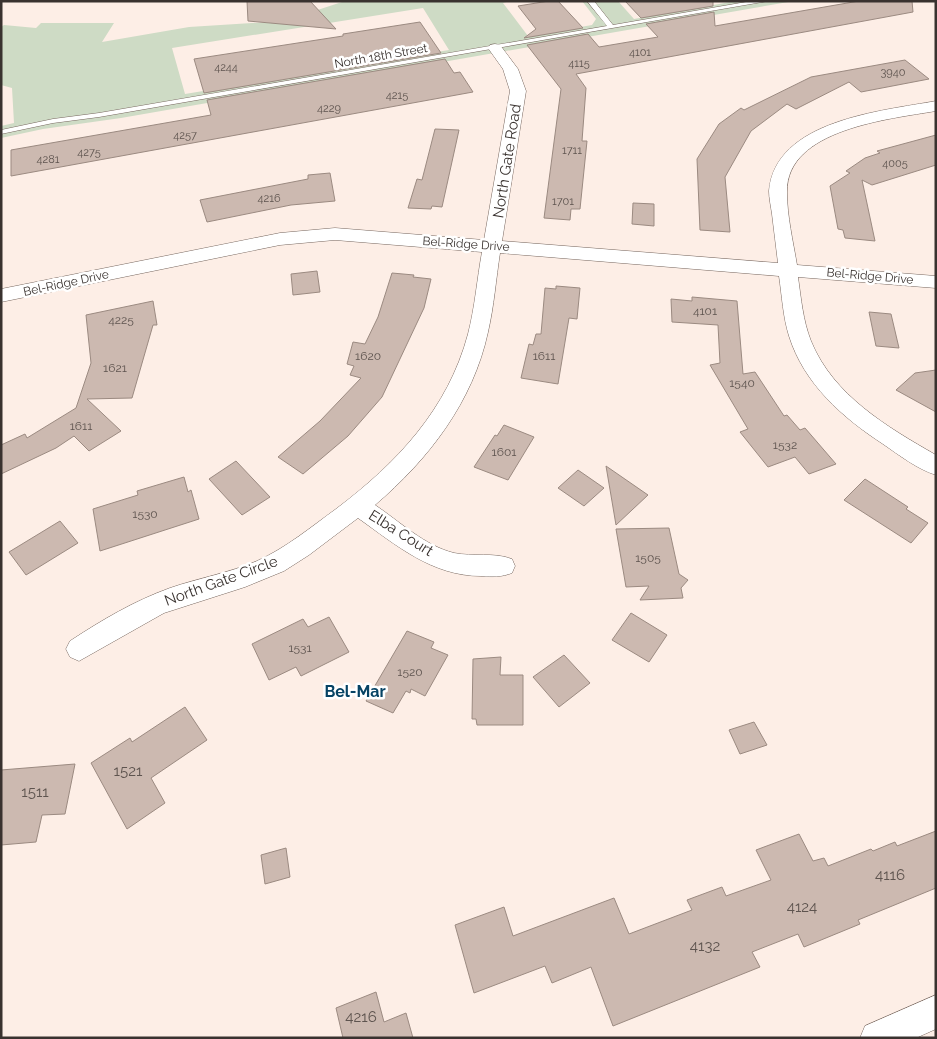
<svg xmlns="http://www.w3.org/2000/svg" width="937" height="1039" viewBox="0 0 937 1039" font-family="Raleway,sans-serif">
	<style>
		.green { fill: #cedbc5; fill-rule: evenodd }
		.building { fill: #ccb9b0; stroke: #9b8a81 }
		.lines { fill: none; stroke-linecap: round; stroke-linejoin: round }
		.lane-casing { stroke: #77675f; stroke-width: 1 }
		.street-casing { stroke: #77675f; stroke-width: 1 }
		.lane { fill: #fff; fill-rule: evenodd }
		.street { fill: #fff; fill-rule: evenodd }
		.labels { text-anchor: middle; dominant-baseline: central; stroke-width: 5; stroke-linejoin: round; paint-order: stroke }
		.far-number-label { font-size: 11px; fill: #5e544f }
		.far-street-label { font-size: 12px; fill: #39322f; stroke: #fff }
		.number-label { font-size: 12px; fill: #5e544f }
		.street-label { font-size: 15px; fill: #39322f; stroke: #fff }
		.near-number-label { font-size: 15px; fill: #5e544f }
		.neighbourhood-label { font-size: 16px; font-weight: bold; fill: #064364; stroke: #fff }
	</style>
	<rect width="100%" height="100%" fill="#fdeee6"/>
	<path class="green" d="M345,1H510L503,3L528,36L592,25L596,19L582,1H618L634,19L736,1H794L121,118L43,129L1,138V126L14,123L12,88L1,85V27L4,25L36,28L41,23H114L102,42L189,27L284,21ZM423,8L449,50L185,94L172,48Z"/>
	<path class="building" d="M247,1H310L336,29L248,21Z
		M549,1H558L583,28L524,38L536,29L518,6Z
		M625,1H713V6L641,18Z
		M859,1H912L913,12L576,74L586,88L582,141H587L580,209H571L570,220L544,218L561,89L527,45L588,34L599,47L658,37L646,24L714,12L715,26Z
		M420,22L441,53L204,93L194,59L343,36V34Z
		M445,59L454,73L460,72L473,92L11,176V150L211,115L207,100Z
		M905,60L929,79L861,92L849,82L796,109L787,104L751,131L725,177L730,232L700,230L697,159L719,124L741,108L744,110L811,77Z
		M435,129L459,130L442,207L432,206L431,209L408,208L417,179L422,180Z
		M936,135V165L872,185L862,180L875,241L845,238L843,230L838,229L830,186L850,173L846,171L865,158L880,153L877,151Z
		M330,173L335,201L291,205L207,222L200,200L308,179V175Z
		M633,203L654,204V226L632,224Z
		M317,271L320,292L293,295L291,274Z
		M392,273L414,275L413,277L431,279L424,308L382,397L348,436L303,474L278,457L320,421L361,378L350,375L354,366L347,364L353,342L365,344L378,317Z
		M556,286L580,288L577,319L569,318L558,384L521,378L529,344L533,345L536,334H541L545,288L556,289Z
		M692,297L737,301L743,374L755,372L784,416L787,415L800,430L805,428L836,464L809,474L795,457L768,467L740,432L748,429L710,365L720,363L718,325L672,322L671,299L692,301Z
		M153,301L157,325H153L132,398L87,399L121,431L89,451L74,436L56,448L1,474V445L25,434L27,438L76,408L91,363L86,315Z
		M869,312L891,314L899,348L876,346Z
		M936,370V412L896,390L915,373Z
		M504,425L534,437L508,480L474,467L495,435L497,436Z
		M236,461L270,497L242,515L209,479Z
		M606,466L648,495L616,525Z
		M578,470L604,488L584,506L558,488Z
		M184,477L188,492L191,490L199,519L100,551L93,509L138,495L137,491Z
		M865,479L908,507L906,509L928,523L911,543L844,500Z
		M60,521L78,543L26,575L9,552Z
		M669,528L679,574L688,580L681,588L683,598L640,600L649,586L626,587L616,529Z
		M631,613L667,635L649,662L612,640Z
		M329,617L349,652L301,676L296,667L269,680L252,644L303,619L308,627Z
		M407,631L434,642L431,648L448,655L425,696L411,689L410,693L406,691L393,713L366,701Z
		M564,655L590,683L559,707L533,677Z
		M501,657L500,675H523V725H477L476,719H472L473,659Z
		M185,707L207,740L151,778L165,803L127,829L91,763L130,738L132,742Z
		M754,722L767,745L740,754L729,730Z
		M75,764L65,814L42,815L36,842L1,845V770Z
		M936,831V888L858,920L860,924L804,947L798,934L752,952L760,967L613,1026L591,967L552,983L545,966L474,993L455,925L504,907L513,936L614,898L629,934L692,910L687,900L722,887L726,896L771,880L756,850L799,834L813,861L824,858L828,866L871,849L873,851L895,842L897,846Z
		M286,848L290,877L265,884L261,855Z
		M376,992L384,1022L406,1013L413,1038H343L336,1008Z"/>
	<g class="lines">
		<g class="lane-casing">
			<path id="lane" d="M587,1H594L613,25L752,1H768L99,117L53,123L1,134V130L53,119L99,113L607,26Z"/>
		</g>
		<g class="street-casing">
			<path id="street" d="M495,44L500,45L518,69L526,91L502,241L778,263C776,247 774,230 772,214C771,207 769,198 769,191C775,120 882,111 936,101V111C890,119 786,129 787,192C787,216 793,241 797,265L936,276V288L798,277C801,298 803,321 811,341C833,395 887,427 936,455V475C917,469 899,455 883,444C843,418 804,384 789,336C783,317 782,296 779,276L500,253C496,279 494,306 488,332C473,402 428,460 375,505C399,521 425,546 454,553C473,557 494,552 512,559L515,566L512,573C502,577 492,577 481,576C432,576 396,545 358,518L309,555L284,571L245,587L164,613L79,661L70,657L66,649L70,641C102,620 134,601 170,588C199,578 229,573 257,561C286,548 311,527 336,509C397,463 448,409 468,334C475,307 477,279 482,252L335,240L280,245L1,302V289L280,233L335,228L484,240L510,91L503,69L488,48L490,45Z
				M936,995V1029L916,1038H860L865,1026Z"/>
		</g>
		<use href="#lane" class="lane"/>
		<use href="#street" class="street"/>
	</g>
	<g class="labels">
		<g class="far-number-label">
			<text x="640" y="52">4101</text>
			<text x="579" y="63">4115</text>
			<text x="226" y="67">4244</text>
			<text x="893" y="72">3940</text>
			<text x="397" y="95">4215</text>
			<text x="329" y="108">4229</text>
			<text x="185" y="135">4257</text>
			<text x="572" y="150">1711</text>
			<text x="89" y="152">4275</text>
			<text x="48" y="159">4281</text>
			<text x="895" y="163">4005</text>
			<text x="269" y="198">4216</text>
			<text x="563" y="201">1701</text>
		</g>
		<g class="far-street-label">
			<text transform="translate(381 56) rotate(-10)">North 18th Street</text>
			<text transform="translate(466 244) rotate(4)">Bel-Ridge Drive</text>
			<text transform="translate(870 276) rotate(5)">Bel-Ridge Drive</text>
			<text transform="translate(66 283) rotate(-12)">Bel-Ridge Drive</text>
		</g>
		<g class="number-label">
			<text x="705" y="311">4101</text>
			<text x="121" y="320">4225</text>
			<text x="368" y="356">1620</text>
			<text x="544" y="356">1611</text>
			<text x="115" y="368">1621</text>
			<text x="742" y="383">1540</text>
			<text x="81" y="426">1611</text>
			<text x="785" y="445">1532</text>
			<text x="504" y="452">1601</text>
			<text x="145" y="514">1530</text>
			<text x="648" y="558">1505</text>
			<text x="300" y="648">1531</text>
			<text x="410" y="672">1520</text>
		</g>
		<g class="street-label">
			<text transform="translate(507 161) rotate(-81)">North Gate Road</text>
			<text transform="translate(401 533) rotate(32)">Elba Court</text>
			<text transform="translate(221 581) rotate(-20)">North Gate Circle</text>
		</g>
		<g class="near-number-label">
			<text x="128" y="771">1521</text>
			<text x="35" y="792">1511</text>
			<text x="890" y="875">4116</text>
			<text x="802" y="907">4124</text>
			<text x="705" y="946">4132</text>
			<text x="361" y="1017">4216</text>
		</g>
		<g class="neighbourhood-label">
			<text x="355" y="691">Bel-Mar</text>
		</g>
	</g>
	<rect width="937" height="1039" fill="none" stroke="#39322f" stroke-width="5"/>
</svg>
